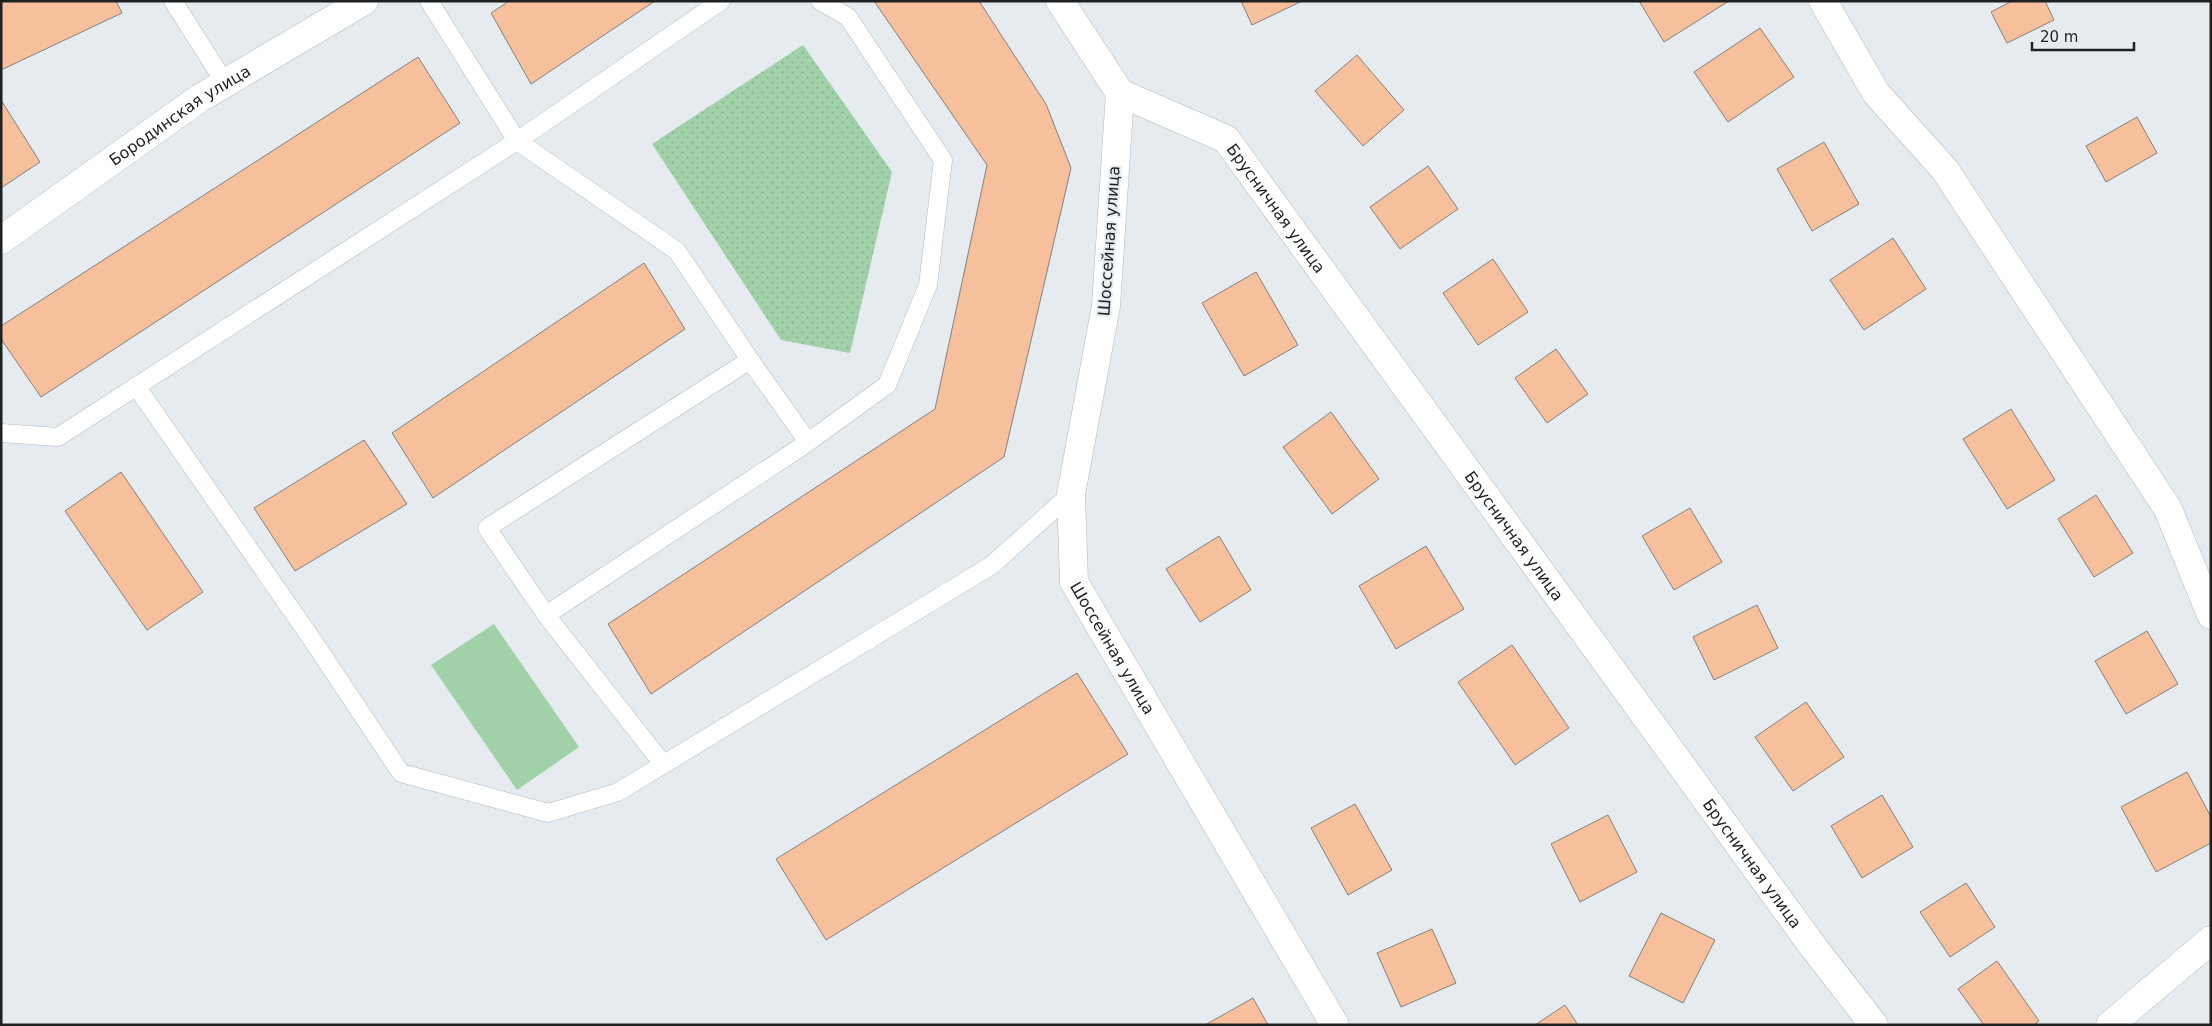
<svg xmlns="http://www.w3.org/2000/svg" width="2212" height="1026" viewBox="0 0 2212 1026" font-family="'DejaVu Sans',sans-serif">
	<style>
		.park { fill: url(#park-dots) }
		.pitch { fill: #a0d1a8 }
		.building { fill: #f6c09d; stroke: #85807c }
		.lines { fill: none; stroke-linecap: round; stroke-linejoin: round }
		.service-casing { stroke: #b4b9be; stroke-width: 19 }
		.minor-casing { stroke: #b4b9be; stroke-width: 29 }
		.service { stroke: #fff; stroke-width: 18 }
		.minor { stroke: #fff; stroke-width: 28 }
		.labels { text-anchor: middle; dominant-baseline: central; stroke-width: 4; stroke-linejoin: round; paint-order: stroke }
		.street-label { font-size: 16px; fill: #1e2022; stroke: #e6ebf0 }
	</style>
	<defs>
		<pattern id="park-dots" width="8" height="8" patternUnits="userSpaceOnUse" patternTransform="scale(1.25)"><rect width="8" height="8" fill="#a0d1a8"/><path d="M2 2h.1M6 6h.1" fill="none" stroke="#89b390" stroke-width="1.8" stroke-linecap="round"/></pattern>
	</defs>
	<rect width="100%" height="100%" fill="#e6ebf0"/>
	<path class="park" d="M803,45L892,172L850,353L781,340L652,144Z"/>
	<path class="pitch" d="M494,624L579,747L517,790L431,665Z"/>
	<path class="building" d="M1,1H116L122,13L1,70Z
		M509,1H655L531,84L491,13Z
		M874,1H979L1046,104L1071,168L1004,457L651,694L608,624L935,409L987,165Z
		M1241,1H1300V2L1252,25Z
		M1639,1H1729L1664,42Z
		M2012,1H2045L2054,20L2007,43L1991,12Z
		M1760,28L1794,77L1728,122L1694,72Z
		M1357,55L1404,110L1363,146L1315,91Z
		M418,57L460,123L41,397L1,339V326Z
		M1,100L40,162L1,188Z
		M2137,117L2157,153L2106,182L2086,146Z
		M1824,142L1859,204L1812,231L1777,169Z
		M1428,166L1458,209L1400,249L1370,207Z
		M1893,238L1926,289L1864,330L1830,280Z
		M1493,259L1528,312L1478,345L1443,293Z
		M644,263L685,329L433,498L392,433Z
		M1256,272L1298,345L1244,376L1202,303Z
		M1556,349L1588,394L1547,423L1515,378Z
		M2011,409L2055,480L2007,509L1963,439Z
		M1331,412L1379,479L1332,514L1283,447Z
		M364,440L407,504L295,571L254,508Z
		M121,472L203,592L147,630L65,511Z
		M2096,495L2133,553L2094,577L2058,519Z
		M1690,508L1722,562L1674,590L1642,536Z
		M1219,536L1251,590L1200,622L1166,569Z
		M1426,546L1464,609L1396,649L1359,586Z
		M1757,605L1778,648L1714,680L1693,637Z
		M2147,631L2178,684L2126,714L2095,661Z
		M1512,645L1569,728L1515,765L1458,682Z
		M1077,673L1128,754L826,940L776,859Z
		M1806,702L1844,757L1793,791L1755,737Z
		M2187,772L2211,817V843L2156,872L2121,807Z
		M1882,795L1913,847L1862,878L1831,826Z
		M1355,804L1392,870L1348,895L1311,828Z
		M1608,815L1637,872L1580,902L1551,844Z
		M1966,883L1995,927L1950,957L1920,912Z
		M1661,913L1715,940L1683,1003L1629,976Z
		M1432,929L1456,983L1401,1007L1377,953Z
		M1997,961L2039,1021L2034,1025H1984L1958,989Z
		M1253,998L1268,1025H1205Z
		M1565,1005L1578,1025H1535Z"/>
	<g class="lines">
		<g class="service-casing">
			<path id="service" d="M173,1L225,83
				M429,1L517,141L677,251L750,360L487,528L546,615L663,764
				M750,360L808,442
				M136,386L311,638L401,773L548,813L618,792L992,565L1071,494
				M1,433L58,437L517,141L721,1
				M546,615L801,447L887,385L928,285L943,160L848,17L820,1"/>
		</g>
		<g class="minor-casing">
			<g id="minor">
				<path id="s1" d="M1060,1L1120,93L1106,306L1071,494L1074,582L1335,1025"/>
				<path d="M1823,1L1876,93L1945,170L2168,509L2211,615"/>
				<path id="s2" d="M1120,93L1226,139L1814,948L1874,1025"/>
				<path id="s3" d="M1,240L200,98L364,1"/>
				<path d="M2110,1025L2211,940"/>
			</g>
		</g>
		<use href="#service" class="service"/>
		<use href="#minor" class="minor"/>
	</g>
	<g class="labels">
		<g class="street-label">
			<text stroke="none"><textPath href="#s3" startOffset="218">Бородинская улица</textPath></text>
			<text stroke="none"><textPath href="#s2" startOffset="201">Брусничная улица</textPath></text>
			<text transform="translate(1109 241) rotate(-86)">Шоссейная улица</text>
			<text stroke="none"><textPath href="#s2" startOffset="606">Брусничная улица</textPath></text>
			<text stroke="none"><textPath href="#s1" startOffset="679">Шоссейная улица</textPath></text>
			<text stroke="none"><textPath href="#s2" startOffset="1011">Брусничная улица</textPath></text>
		</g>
	</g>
	<rect width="2212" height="1026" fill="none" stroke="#1e2022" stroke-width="5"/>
	<path d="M2032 42v8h102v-8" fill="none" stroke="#1e2022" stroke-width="2.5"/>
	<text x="2040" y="42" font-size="15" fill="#1e2022" stroke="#e6ebf0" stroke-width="4" paint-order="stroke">20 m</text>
</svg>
